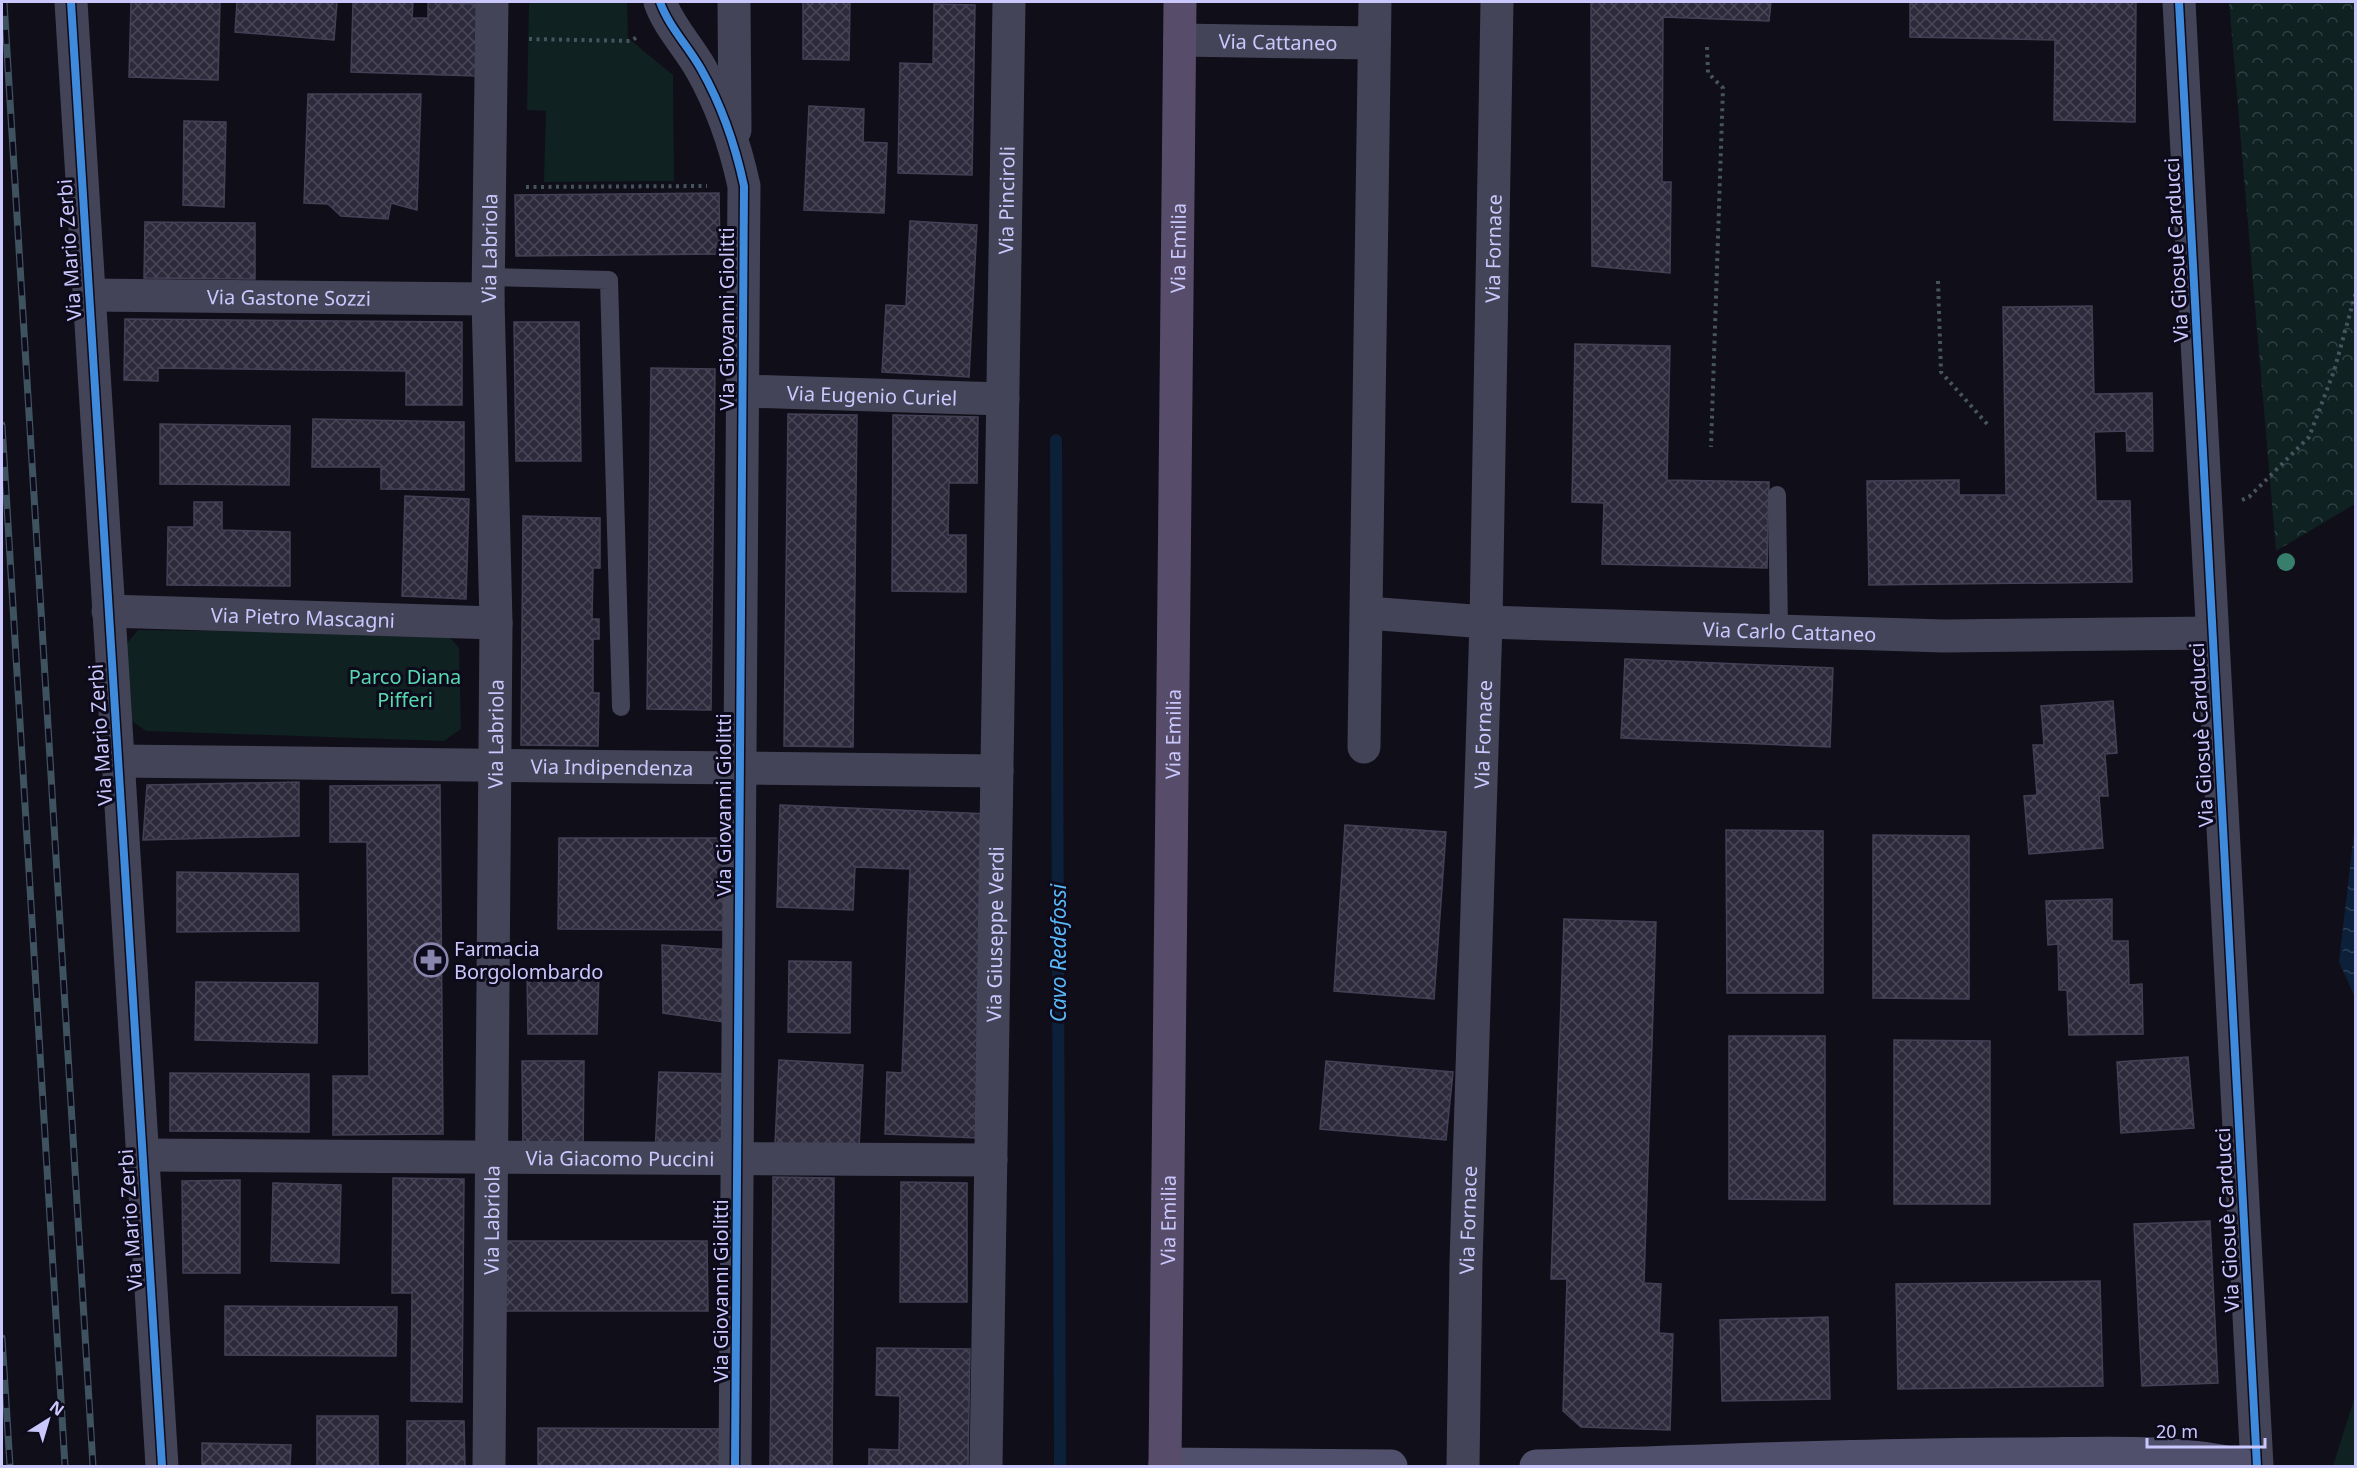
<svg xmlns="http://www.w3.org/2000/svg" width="2357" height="1468" viewBox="0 0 2357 1468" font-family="'Noto Sans',sans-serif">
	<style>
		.green { fill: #0f2121 }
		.forest { fill: url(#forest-crowns) }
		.water { fill: url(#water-ripples) }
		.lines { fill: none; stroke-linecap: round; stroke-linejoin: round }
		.stream { stroke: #0d203a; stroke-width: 12 }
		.building { fill: url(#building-cross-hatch); stroke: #434056; stroke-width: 1.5 }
		.path { stroke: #46545f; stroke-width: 4; stroke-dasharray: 3 4.5; stroke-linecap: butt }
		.lane { stroke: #444458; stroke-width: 18 }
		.street { stroke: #444458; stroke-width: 33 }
		.secondary { stroke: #50506c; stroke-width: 33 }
		.primary { stroke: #574d6a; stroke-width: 33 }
		.rail-casing { stroke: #3e535f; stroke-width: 7 }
		.rail { stroke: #0d0b1b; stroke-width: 4.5; stroke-dasharray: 14; stroke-linecap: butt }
		.cycleway-casing { stroke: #0d0b1b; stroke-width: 11 }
		.cycleway { stroke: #408adc; stroke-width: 8 }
		.tree { fill: #377e6c }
		.labels { text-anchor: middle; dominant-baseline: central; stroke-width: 6; stroke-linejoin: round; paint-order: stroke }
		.street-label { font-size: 20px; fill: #cac7fd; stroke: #0d0b1b }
		.park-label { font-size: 20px; fill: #57d9b0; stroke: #0d0b1b }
		.poi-label { font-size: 20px; fill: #cac7fd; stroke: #0d0b1b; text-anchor: start }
		.water-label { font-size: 21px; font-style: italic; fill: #59b9f9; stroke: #0d0b1b }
	</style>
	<defs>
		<pattern id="forest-crowns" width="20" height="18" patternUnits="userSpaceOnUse" patternTransform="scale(1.5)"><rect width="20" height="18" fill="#0f2121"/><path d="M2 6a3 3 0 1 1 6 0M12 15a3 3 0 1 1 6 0" fill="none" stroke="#314042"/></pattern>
		<pattern id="water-ripples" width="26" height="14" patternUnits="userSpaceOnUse" patternTransform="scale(1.5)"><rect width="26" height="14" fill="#0d203a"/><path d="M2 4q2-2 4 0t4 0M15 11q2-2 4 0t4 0" fill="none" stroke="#2f3f57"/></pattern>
		<pattern id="building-cross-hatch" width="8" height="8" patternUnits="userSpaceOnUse" patternTransform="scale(1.5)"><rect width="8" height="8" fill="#2d2b3b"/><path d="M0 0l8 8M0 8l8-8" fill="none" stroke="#4a4858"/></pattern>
	</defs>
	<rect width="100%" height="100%" fill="#100e18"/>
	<path class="green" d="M529,2H627L628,38L673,75L674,181L544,182L546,111L527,110Z
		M138,630L447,634L459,648L461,729L444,741L146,731L129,719L127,643Z
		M2355,1396V1466H2333Z"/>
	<path class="forest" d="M2229,2H2355V504L2276,551Z"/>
	<path class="water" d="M2355,824V997L2339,962Z"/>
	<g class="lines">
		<path class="stream" d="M1056,440L1060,1466"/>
	</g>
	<path class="building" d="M131,2H220L218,80L129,77Z
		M237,2H337L334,40L235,32Z
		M353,2H413L412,18H428V2L477,4L476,76L351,72Z
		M803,2H850L849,60L803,59Z
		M1591,2H1771L1769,21L1663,17L1662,182H1671L1670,273L1592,266Z
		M1910,2H2136L2135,122L2054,120L2055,40L1910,37Z
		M934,4L975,5L972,175L898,173L900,63L933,64Z
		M308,94H421L417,210L391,203L388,219L341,216L328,204L304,203Z
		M809,106L864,109L863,142L887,143L884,213L804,210Z
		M184,121L226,122L224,207L183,205Z
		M719,193L720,254L516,256L515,195Z
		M910,221L977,225L969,377L882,372L886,305L906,306Z
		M145,222L255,223V279L144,278Z
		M2092,306L2094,394L2152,393L2153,451H2127L2126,431L2094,432L2096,501H2130L2132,582L1869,585L1867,481L1959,480V495H2006L2003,307Z
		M125,319L462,322V405H406V371L158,368V381L124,380Z
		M514,322H579L581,461H516Z
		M1575,344L1670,346L1667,480L1769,482L1767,568L1602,564L1604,503L1572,502Z
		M651,368L715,369L711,710L647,709Z
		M788,414L857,415L853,747L784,746Z
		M893,415L978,417L977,483H949L948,535H966V592L892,591Z
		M313,419L464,422V490L381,489V467H312Z
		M160,424L290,426L289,485L160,484Z
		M405,496L469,499L466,599L402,596Z
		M194,502H222V530L290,532V586L167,585L168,527H194Z
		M523,516L600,518V568H593L592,619H599V639H593V693H599L598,746L521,745Z
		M1625,659L1833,668L1830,747L1621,738Z
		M2113,701L2117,753L2105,754L2108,796H2099L2103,848L2029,854L2024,796L2037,795L2033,745H2044L2041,706Z
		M299,782V836L143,840L147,785Z
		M440,785L443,1134L333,1135V1076H369L367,842H330V786Z
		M780,805L990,814L977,1138L885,1134L887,1072L902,1073L910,869L855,867L853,910L777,907Z
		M1345,825L1446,832L1434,999L1334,991Z
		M1726,830L1823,831V993H1727Z
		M1873,835L1969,836V999L1873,998Z
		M559,838H730V930L558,929Z
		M177,872L298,874L299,931L177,932Z
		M2112,899V941H2128L2129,985L2142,984L2143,1034L2069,1035L2067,990H2059L2058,944L2048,945L2046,901Z
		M1564,919L1656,922L1644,1283L1661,1284L1659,1333L1673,1334L1670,1430L1581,1427L1563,1411L1567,1279H1551Z
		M662,945L730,950L738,1024L663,1013Z
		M789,961L851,962L850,1033L788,1032Z
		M599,974L597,1034H528L527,976Z
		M196,982L318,983L317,1043L195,1040Z
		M1729,1036H1825V1200L1729,1199Z
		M1894,1040L1990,1041V1204H1894Z
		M2188,1057L2194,1128L2121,1133L2117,1062Z
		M779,1060L863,1065L859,1148L775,1144Z
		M522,1061H584L583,1154L523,1152Z
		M1326,1061L1453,1072L1446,1140L1320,1129Z
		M659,1072L734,1074V1154H655Z
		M170,1073L309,1074V1132L170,1131Z
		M773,1177L834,1178L832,1466H770Z
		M393,1178L464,1179L462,1402L411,1401L412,1293H392Z
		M240,1180V1273H183L182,1181Z
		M901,1182L967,1183V1302H900Z
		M273,1183L341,1185L339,1263L271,1261Z
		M2210,1221L2218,1383L2142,1386L2134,1224Z
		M503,1241H707L708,1311H503Z
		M2100,1281L2103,1386L1898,1389L1896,1284Z
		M225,1306L397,1307L396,1356L225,1355Z
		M1828,1317L1830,1399L1722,1401L1720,1320Z
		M877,1348L970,1349L968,1466H869V1449L899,1450L900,1396L876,1395Z
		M317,1416H378V1466H317Z
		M407,1421H464L465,1466H407Z
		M538,1428L730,1429V1466H538Z
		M202,1443L291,1445L290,1466H202Z"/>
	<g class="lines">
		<path class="path" d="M529,39L631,41L637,37
			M1707,47L1708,73L1723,88L1711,447
			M526,187L707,186
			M1938,281L1941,372L1988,425
			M2242,500L2249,497L2309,437L2334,371L2356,292"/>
		<path class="lane" d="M489,277L609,280L621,707
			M1777,495L1779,631"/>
		<g class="street">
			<path d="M71,2L162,1466"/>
			<path d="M660,2C669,27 688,46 701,69C722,106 735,144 744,186L735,1466"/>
			<path d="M734,2L735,130"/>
			<path d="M2179,2L2257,1466"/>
			<path id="s1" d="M1180,40L1374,43"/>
			<path id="s2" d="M89,295L488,299"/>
			<path id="s3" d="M742,391L1003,399"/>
			<path id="s4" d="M108,611L496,623"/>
			<path id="s5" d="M1367,613L1486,622L1944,636L2212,633"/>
			<path d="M1364,747L1375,2"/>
			<path id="s6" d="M118,761L997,771"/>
			<path id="s7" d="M142,1155L991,1160"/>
			<path id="s8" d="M489,1466L496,623L488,299L492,2"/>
			<path id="s9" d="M986,1466L1009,2"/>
			<path id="s10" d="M1463,1466L1466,1262L1486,622L1497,2"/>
		</g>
		<path class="secondary" d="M1165,1464L1391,1466
			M1536,1466C1696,1462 1858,1454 2018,1454C2094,1454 2171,1448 2245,1466"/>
		<path class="primary" id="s11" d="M1165,1466L1180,2"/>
		<g class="rail-casing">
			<path id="rail" d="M4,2L93,1466
				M2,425L65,1466
				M2,1338L10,1466"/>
		</g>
		<use href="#rail" class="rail"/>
		<g class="cycleway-casing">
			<path id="cycleway" d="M71,2L162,1466
				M660,2C669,27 688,46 701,69C722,106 735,144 744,186L735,1466
				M2179,2L2257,1466"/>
		</g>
		<use href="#cycleway" class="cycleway"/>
	</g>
	<circle class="tree" cx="2286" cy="562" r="9"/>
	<defs>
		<g id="pharmacy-ring" transform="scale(1.725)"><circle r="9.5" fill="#0d0b1b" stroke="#8986ad" stroke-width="1.5"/><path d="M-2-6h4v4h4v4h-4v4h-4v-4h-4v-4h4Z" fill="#8986ad"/></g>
	</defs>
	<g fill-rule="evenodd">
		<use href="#pharmacy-ring" x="431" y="960"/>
	</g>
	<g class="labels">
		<g class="street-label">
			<text stroke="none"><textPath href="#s1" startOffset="98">Via Cattaneo</textPath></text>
			<text stroke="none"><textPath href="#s9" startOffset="1266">Via Pinciroli</textPath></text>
			<text stroke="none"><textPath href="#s8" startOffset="1218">Via Labriola</textPath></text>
			<text stroke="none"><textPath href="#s11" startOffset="1218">Via Emilia</textPath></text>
			<text stroke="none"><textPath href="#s10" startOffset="1218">Via Fornace</textPath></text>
			<text transform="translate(69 250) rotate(-94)">Via Mario Zerbi</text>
			<text transform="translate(2176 250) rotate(-93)">Via Giosuè Carducci</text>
			<text stroke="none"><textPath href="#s2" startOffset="200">Via Gastone Sozzi</textPath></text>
			<text transform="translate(726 319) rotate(-90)">Via Giovanni Giolitti</text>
			<text stroke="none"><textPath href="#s3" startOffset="130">Via Eugenio Curiel</textPath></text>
			<text stroke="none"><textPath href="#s4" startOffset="195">Via Pietro Mascagni</textPath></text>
			<text stroke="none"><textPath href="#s5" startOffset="423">Via Carlo Cattaneo</textPath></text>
			<text stroke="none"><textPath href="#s8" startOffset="732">Via Labriola</textPath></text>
			<text stroke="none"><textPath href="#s11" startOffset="732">Via Emilia</textPath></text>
			<text stroke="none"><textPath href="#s10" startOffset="732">Via Fornace</textPath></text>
			<text transform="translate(100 735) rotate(-94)">Via Mario Zerbi</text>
			<text transform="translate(2201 735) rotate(-93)">Via Giosuè Carducci</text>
			<text stroke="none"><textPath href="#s6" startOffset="494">Via Indipendenza</textPath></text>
			<text transform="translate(723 805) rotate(-90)">Via Giovanni Giolitti</text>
			<text stroke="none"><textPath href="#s9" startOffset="532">Via Giuseppe Verdi</textPath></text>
			<text stroke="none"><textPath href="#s7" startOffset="478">Via Giacomo Puccini</textPath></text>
			<text transform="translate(130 1220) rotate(-94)">Via Mario Zerbi</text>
			<text stroke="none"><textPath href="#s8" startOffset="246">Via Labriola</textPath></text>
			<text stroke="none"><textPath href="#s11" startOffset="246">Via Emilia</textPath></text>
			<text stroke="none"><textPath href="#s10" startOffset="246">Via Fornace</textPath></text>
			<text transform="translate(2227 1220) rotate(-93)">Via Giosuè Carducci</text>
			<text transform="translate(720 1291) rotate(-90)">Via Giovanni Giolitti</text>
		</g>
		<g class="park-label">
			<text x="405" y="676">Parco Diana<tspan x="405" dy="23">Pifferi</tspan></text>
		</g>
		<g class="poi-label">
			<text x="454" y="948">Farmacia<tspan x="454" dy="23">Borgolombardo</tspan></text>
		</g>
		<g class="water-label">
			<text transform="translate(1058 953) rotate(-90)">Cavo Redefossi</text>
		</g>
	</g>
	<rect width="2357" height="1468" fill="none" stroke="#cac7fd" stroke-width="6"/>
	<g transform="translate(48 1420) rotate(37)" stroke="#0d0b1b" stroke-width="4.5" paint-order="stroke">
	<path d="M0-4.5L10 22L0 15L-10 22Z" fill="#cac7fd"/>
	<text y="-9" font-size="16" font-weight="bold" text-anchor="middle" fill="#cac7fd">N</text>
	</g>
	<path d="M2147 1438v9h118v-9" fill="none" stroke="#cac7fd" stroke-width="3"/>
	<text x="2156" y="1438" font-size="18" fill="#cac7fd" stroke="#0d0b1b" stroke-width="4.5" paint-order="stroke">20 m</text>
</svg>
